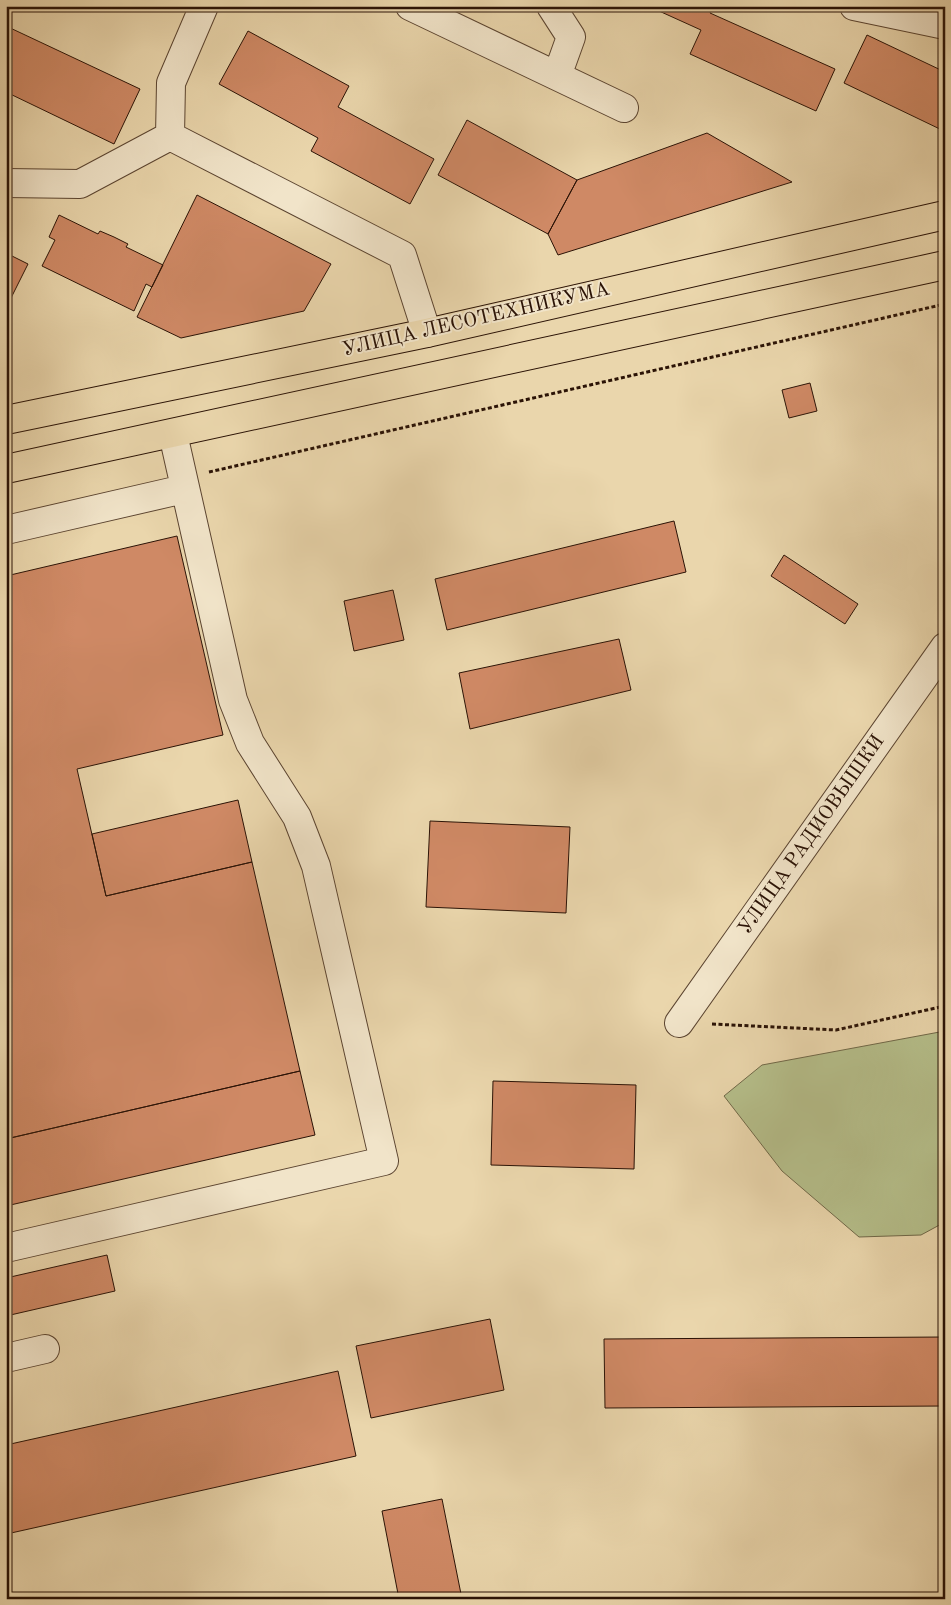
<svg xmlns="http://www.w3.org/2000/svg" width="951" height="1605" viewBox="0 0 951 1605" font-family="'Old Standard TT',serif">
	<style>
		.green { fill: #b5be8a; stroke: #706848 }
		.building { fill: #cf8965; stroke: #2b1306 }
		.lines { fill: none; stroke-linecap: round; stroke-linejoin: round }
		.minor-casing { stroke: #5b4430; stroke-width: 30 }
		.major-casing { stroke: #2b1306; stroke-width: 30 }
		.path { stroke: #2b1306; stroke-width: 3; stroke-dasharray: 4 2.5; stroke-linecap: butt }
		.minor { stroke: #f1e4c9; stroke-width: 28 }
		.major { stroke: #ead6ac; stroke-width: 28 }
		.labels { text-anchor: middle; dominant-baseline: central; stroke-width: 4; stroke-linejoin: round; paint-order: stroke }
		.street-label { font-size: 20px; fill: #2b1306; stroke: #f1e4c9 }
	</style>
	<rect width="100%" height="100%" fill="#ead6ac"/>
	<filter id="stains"><feTurbulence type="fractalNoise" baseFrequency=".004" numOctaves="4"/><feColorMatrix values="0 0 0 0 .2 0 0 0 0 .09 0 0 0 0 .02 0 0 0 .5 -.17"/></filter>
	<radialGradient id="worn" r=".72"><stop offset=".6" stop-color="#630" stop-opacity="0"/><stop offset="1" stop-color="#630" stop-opacity=".3"/></radialGradient>
	<path class="green" d="M945,1031V1222L921,1235L859,1237L782,1171L724,1096L762,1065Z"/>
	<path class="building" d="M648,6H713L710,13L835,69L816,111L690,54L701,30Z
		M6,26L140,89L114,144L6,92Z
		M248,31L349,86L338,107L434,159L410,204L311,151L318,138L219,84Z
		M867,35L945,72L944,131L844,83Z
		M467,120L577,180L548,234L438,175Z
		M707,133L792,182L558,255L548,234L577,180Z
		M197,195L331,264L304,311L181,338L137,317Z
		M59,215L98,234L100,231L114,237L128,244L126,247L163,265L152,287L146,284L134,311L42,266L55,240L49,237Z
		M6,253L28,264L6,308Z
		M810,383L817,411L789,418L782,390Z
		M674,521L686,572L447,630L435,579Z
		M177,536L223,735L77,769L106,896L252,862L300,1071L6,1139V576Z
		M784,555L858,604L845,624L771,576Z
		M393,590L404,640L354,651L344,601Z
		M619,639L631,690L470,729L459,673Z
		M238,800L252,862L106,896L92,834Z
		M430,821L570,827L566,913L426,907Z
		M300,1071L315,1135L6,1206V1139Z
		M493,1081L636,1085L634,1169L491,1165Z
		M107,1255L115,1291L6,1316V1278Z
		M490,1319L504,1390L371,1418L356,1346Z
		M945,1337V1406L605,1408L604,1339Z
		M338,1371L356,1456L11,1533L6,1511V1445Z
		M442,1499L462,1599H399L382,1511Z"/>
	<g class="lines">
		<g class="minor-casing">
			<path id="minor" d="M204,6L171,83L170,136L402,255L427,333
				M410,6L624,108
				M551,6L571,37L557,76
				M854,6L945,25
				M6,183L80,184L170,136
				M6,530L184,489
				M679,1023L945,647
				M6,1248L384,1161L316,866L297,817L250,743L233,700L173,434
				M6,1358L45,1349"/>
		</g>
		<g class="major-casing">
			<path id="major" d="M6,420L427,333L945,215
				M6,469L945,265"/>
		</g>
		<path class="path" d="M209,472L945,304
			M712,1024L836,1030L945,1006"/>
		<use href="#minor" class="minor"/>
		<use href="#major" class="major"/>
	</g>
	<g class="labels">
		<g class="street-label">
			<text transform="translate(476 320) rotate(-13)">УЛИЦА ЛЕСОТЕХНИКУМА</text>
			<text transform="translate(812 835) rotate(-55)">УЛИЦА РАДИОВЫШКИ</text>
		</g>
	</g>
	<rect width="951" height="1605" fill="none" stroke="#ead6ac" stroke-width="25"/>
	<rect x="8" y="8" width="936" height="1590" fill="none" stroke="#2b1306" stroke-width="2.5"/>
	<rect x="12" y="12" width="926" height="1580" fill="none" stroke="#2b1306"/>
	<rect width="100%" height="100%" filter="url(#stains)"/>
	<rect width="100%" height="100%" fill="url(#worn)"/>
</svg>
